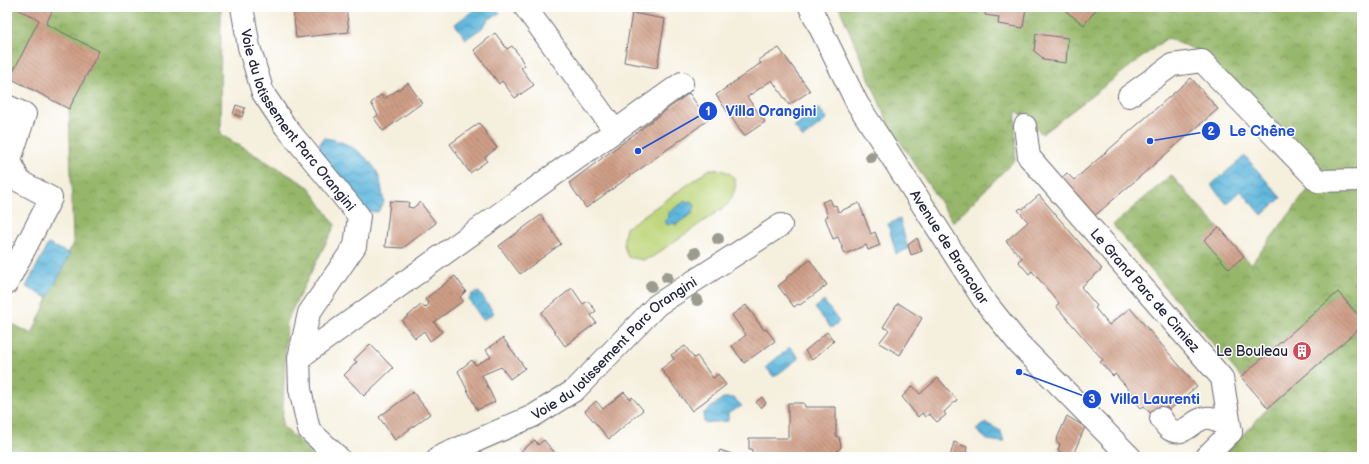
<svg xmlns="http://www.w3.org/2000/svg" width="1369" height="464" viewBox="0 0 1369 464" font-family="'Balsamiq Sans',sans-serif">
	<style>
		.grass { fill: #bed67b; stroke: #707c5b }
		.forest { fill: url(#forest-crowns); stroke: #5c6c53 }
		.water { fill: url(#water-waves); stroke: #406c8c }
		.building { fill: url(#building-back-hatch) }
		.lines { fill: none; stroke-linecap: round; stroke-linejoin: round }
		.minor-casing { stroke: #6c6a74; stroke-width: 24 }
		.minor { stroke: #fff; stroke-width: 22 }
		.tree { fill: #9b9c8e }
		.labels { text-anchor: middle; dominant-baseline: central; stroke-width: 3; stroke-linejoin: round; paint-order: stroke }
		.street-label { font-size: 14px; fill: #22223b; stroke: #fff }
		.poi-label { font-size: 14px; fill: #22223b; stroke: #fff; text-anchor: end }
		.leader { fill: none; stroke: #1d4ed8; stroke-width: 1.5 }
		.callout-dot { fill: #1d4ed8; stroke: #fff; stroke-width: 1.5 }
		.mark-label { font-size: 12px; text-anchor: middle; font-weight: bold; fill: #fff }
		.callout-label { font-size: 15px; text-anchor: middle; font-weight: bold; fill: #1d4ed8; stroke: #fff; stroke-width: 3; stroke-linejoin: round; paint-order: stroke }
	</style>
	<defs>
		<pattern id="forest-crowns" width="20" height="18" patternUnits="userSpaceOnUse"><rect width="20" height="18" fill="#96b76b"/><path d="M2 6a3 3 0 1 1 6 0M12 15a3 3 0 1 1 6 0" fill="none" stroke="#7a9459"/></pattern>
		<pattern id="water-waves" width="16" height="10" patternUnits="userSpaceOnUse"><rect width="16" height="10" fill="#5fb7dc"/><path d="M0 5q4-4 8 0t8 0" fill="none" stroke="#4e94b4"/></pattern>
		<pattern id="building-back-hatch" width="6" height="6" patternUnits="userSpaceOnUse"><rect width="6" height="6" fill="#cf9e86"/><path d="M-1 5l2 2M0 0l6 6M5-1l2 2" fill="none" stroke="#a8806f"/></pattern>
	</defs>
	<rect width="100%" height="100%" fill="#fff"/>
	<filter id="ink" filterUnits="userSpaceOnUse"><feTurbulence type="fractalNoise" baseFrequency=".025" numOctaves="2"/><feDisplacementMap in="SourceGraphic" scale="8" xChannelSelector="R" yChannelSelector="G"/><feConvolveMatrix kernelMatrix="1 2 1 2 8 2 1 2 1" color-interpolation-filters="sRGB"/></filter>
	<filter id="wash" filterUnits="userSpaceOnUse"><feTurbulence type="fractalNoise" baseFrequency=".012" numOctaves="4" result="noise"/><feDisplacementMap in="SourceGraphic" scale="16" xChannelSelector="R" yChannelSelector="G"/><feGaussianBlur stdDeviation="0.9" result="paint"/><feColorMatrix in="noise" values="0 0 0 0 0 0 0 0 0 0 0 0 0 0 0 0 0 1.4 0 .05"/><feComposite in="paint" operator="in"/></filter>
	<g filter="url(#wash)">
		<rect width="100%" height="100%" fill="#f5efdd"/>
		<path class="grass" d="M710,169C737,170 742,183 727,205L652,257L643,260L628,257C623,246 623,239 626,228Z"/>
		<path class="forest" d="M7,7H221L220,134L309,187L335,225L287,320L282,426L317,457H7V321L32,334L73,243L69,109L7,76Z
			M839,7H930L931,8L932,7H1362V319L1338,292L1241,377L1113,225L1171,175L1251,264L1320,174L1198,51L1167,38L1042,134L1016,110L1015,160L953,222L888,123Z
			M1362,326V457H1222L1268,408Z"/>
		<path class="water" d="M478,7H496L500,13L489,19L482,28L466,39L455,24Z
			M819,108L827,119L803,138L794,126Z
			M324,138C345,140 366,153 377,172C381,179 382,193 384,202L378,212L364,211L314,152Z
			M1245,156L1281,198L1262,215L1241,191L1227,204L1211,185Z
			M685,201L686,203L690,201L694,203L695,207L692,211L693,213L675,225L674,223L667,225L665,220L669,216L667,214Z
			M900,219L908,249L896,254L888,224Z
			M48,244L70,254L48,298L26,287Z
			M479,292L494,313L483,320L469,300L472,294Z
			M824,301L839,322L831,328L815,308Z
			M790,347L799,358L774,377L766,367Z
			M723,398H734L742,406L728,413V421L704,423L703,414Z
			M986,423L1001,431L1004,442L987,440L976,430Z"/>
		<g id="blocks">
			<path class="building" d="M13,7H54L46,24L99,51L69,109L10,78L39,20Z
				M308,7H346L349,32L296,38L293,9Z
				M986,7H1026L1023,28L998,24L999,17L985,15Z
				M1064,7H1098L1084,25L1063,9Z
				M632,13L665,19L657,68L624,62Z
				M495,33L507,49L512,46L519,55L525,66L521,68L534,85L515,98L502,81L499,84L474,50Z
				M1036,34L1068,38L1066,63L1043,60V58L1034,51Z
				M779,48L810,91L789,105L772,80L747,97L765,122L744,136L716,95L761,63L758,60Z
				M1191,78L1218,109L1091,219L1058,181L1067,173L1074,180Z
				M408,83L422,103L383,131L374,118L378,115L371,103L381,95L384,99Z
				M689,93L708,120L586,208L569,183Z
				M236,105L245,108L242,117L233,114Z
				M479,123L497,148L485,157L487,161L470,173L450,144Z
				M1039,195L1102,269L1081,287L1097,306L1095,308L1109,325L1130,308L1197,386L1157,421L1144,406L1141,408L1131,396L1133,394L1115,374L1113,376L1100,362L1103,360L1056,306L1059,303L1032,271L1029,274L1018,261L1022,258L1006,241L1028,222L1018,210L1021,208L1023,209Z
				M830,199L833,206L836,205L838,212L859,203L871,234L875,232L880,245L868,250L866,245L845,254L838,237L833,239L825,217L828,216L822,202Z
				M390,201L409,202L408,207L413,208L420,202L436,223L403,248L385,247Z
				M541,215L561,244L520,274L499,246Z
				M1219,227L1244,256L1229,269L1204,240Z
				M917,238L922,251L911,255L908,245Z
				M810,260L827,285L800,305L798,304L794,307L778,286L787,279L786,278Z
				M455,276L466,291L460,297L463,301L434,322L442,332L430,341L424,331L415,338L402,321L422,304L425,308L429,304L425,299Z
				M572,288L583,304L588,301L596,311L591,315L596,323L565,346L541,313Z
				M1338,292L1362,319V326L1268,408L1241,377Z
				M898,303L922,318L900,355L879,343L889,330L883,327Z
				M746,305L764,330L766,329L775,341L744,363L732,346L746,335L732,315Z
				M827,332L834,341L812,360L805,351Z
				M503,338L525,368L510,379L501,367L482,375L495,402L477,410L458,371L472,360L475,365L491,357L486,350Z
				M370,344L393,368L364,396L344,375L357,362L354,360Z
				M685,346L694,358L697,356L713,378L718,374L726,385L692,411L661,369L674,359L671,355Z
				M938,378L957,400L944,412L946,415L937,422L929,414L925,417L922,413L918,417L902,397L913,386L920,394Z
				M413,392L430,414L395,440L379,417Z
				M624,392L630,399L632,397L643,410L609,439L585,411L596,401L603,409Z
				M762,397L766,403L761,408L756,402Z
				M788,403H804L805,407H836V436L839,437L841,447L837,451V456H752V449H749V438H788Z
				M1067,416L1085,427L1072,457H1068L1058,450L1060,444L1056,441Z
				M535,440L538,445L544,440L558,457H525L521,451Z
				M954,442L967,447L966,453L977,457H950Z
				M720,450L740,457H717Z"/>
		</g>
	</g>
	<g filter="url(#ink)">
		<use href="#blocks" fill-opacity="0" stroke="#6c6a74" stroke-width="1"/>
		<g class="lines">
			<g class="minor-casing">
				<g id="minor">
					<path id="s1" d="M242,7L249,47L263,93L285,126L359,216L355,246L309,313L299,358L300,389L309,430L338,457"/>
					<path d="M525,7L615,131"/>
					<path id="s2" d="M810,7L857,103L983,299L1019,344L1130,457"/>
					<path d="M1129,96L1172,65L1202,61L1318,181L1362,180"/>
					<path d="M7,106L25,114L10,160L19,181L51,198L7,283"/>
					<path id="s3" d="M1025,126L1029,157L1222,378L1231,432L1206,457"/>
					<path d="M299,358L682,83"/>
					<path d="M1161,418C1164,423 1168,430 1174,431C1193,436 1200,398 1231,432"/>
					<path id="s4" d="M439,457L533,416L575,390L657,305L781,225"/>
				</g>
			</g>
			<use href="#minor" class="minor"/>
		</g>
		<g class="tree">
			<circle cx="871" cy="157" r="6"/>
			<circle cx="718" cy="239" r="6"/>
			<circle cx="695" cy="253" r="6"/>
			<circle cx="667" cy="277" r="6"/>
			<circle cx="651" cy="286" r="6"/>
			<circle cx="697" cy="300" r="6"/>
		</g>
	</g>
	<defs>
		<g id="building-disc" transform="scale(1)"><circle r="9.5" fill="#d1495b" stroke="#fff"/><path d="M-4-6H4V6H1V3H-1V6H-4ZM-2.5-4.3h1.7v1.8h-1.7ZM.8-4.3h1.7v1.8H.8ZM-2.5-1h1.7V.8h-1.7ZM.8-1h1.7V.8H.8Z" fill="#fff"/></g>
	</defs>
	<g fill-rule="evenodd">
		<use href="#building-disc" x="1302" y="351"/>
	</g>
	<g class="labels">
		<g class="street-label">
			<text stroke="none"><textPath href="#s1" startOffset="129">Voie du lotissement Parc Orangini</textPath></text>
			<text stroke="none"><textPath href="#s2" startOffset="278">Avenue de Brancolar</textPath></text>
			<text stroke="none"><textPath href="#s3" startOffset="208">Le Grand Parc de Cimiez</textPath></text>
			<text stroke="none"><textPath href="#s4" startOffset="209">Voie du lotissement Parc Orangini</textPath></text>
		</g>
		<g class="poi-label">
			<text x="1288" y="351">Le Bouleau</text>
		</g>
	</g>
	<path class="leader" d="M638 151L708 111M1150 141L1211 131M1019 372L1092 399"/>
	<g class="callout-dot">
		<circle cx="638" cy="151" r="4"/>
		<circle cx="1150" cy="141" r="4"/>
		<circle cx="1019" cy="372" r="4"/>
		<circle cx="708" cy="111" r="10"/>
		<circle cx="1211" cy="131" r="10"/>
		<circle cx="1092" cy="399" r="10"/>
	</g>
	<g class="mark-label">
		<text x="708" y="115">1</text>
		<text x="1211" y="135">2</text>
		<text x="1092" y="403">3</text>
	</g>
	<g class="callout-label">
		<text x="771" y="116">Villa Orangini</text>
		<text x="1262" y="136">Le Chêne</text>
		<text x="1155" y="404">Villa Laurenti</text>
	</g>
	<rect width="1369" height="464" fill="none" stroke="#fff" stroke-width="24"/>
</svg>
